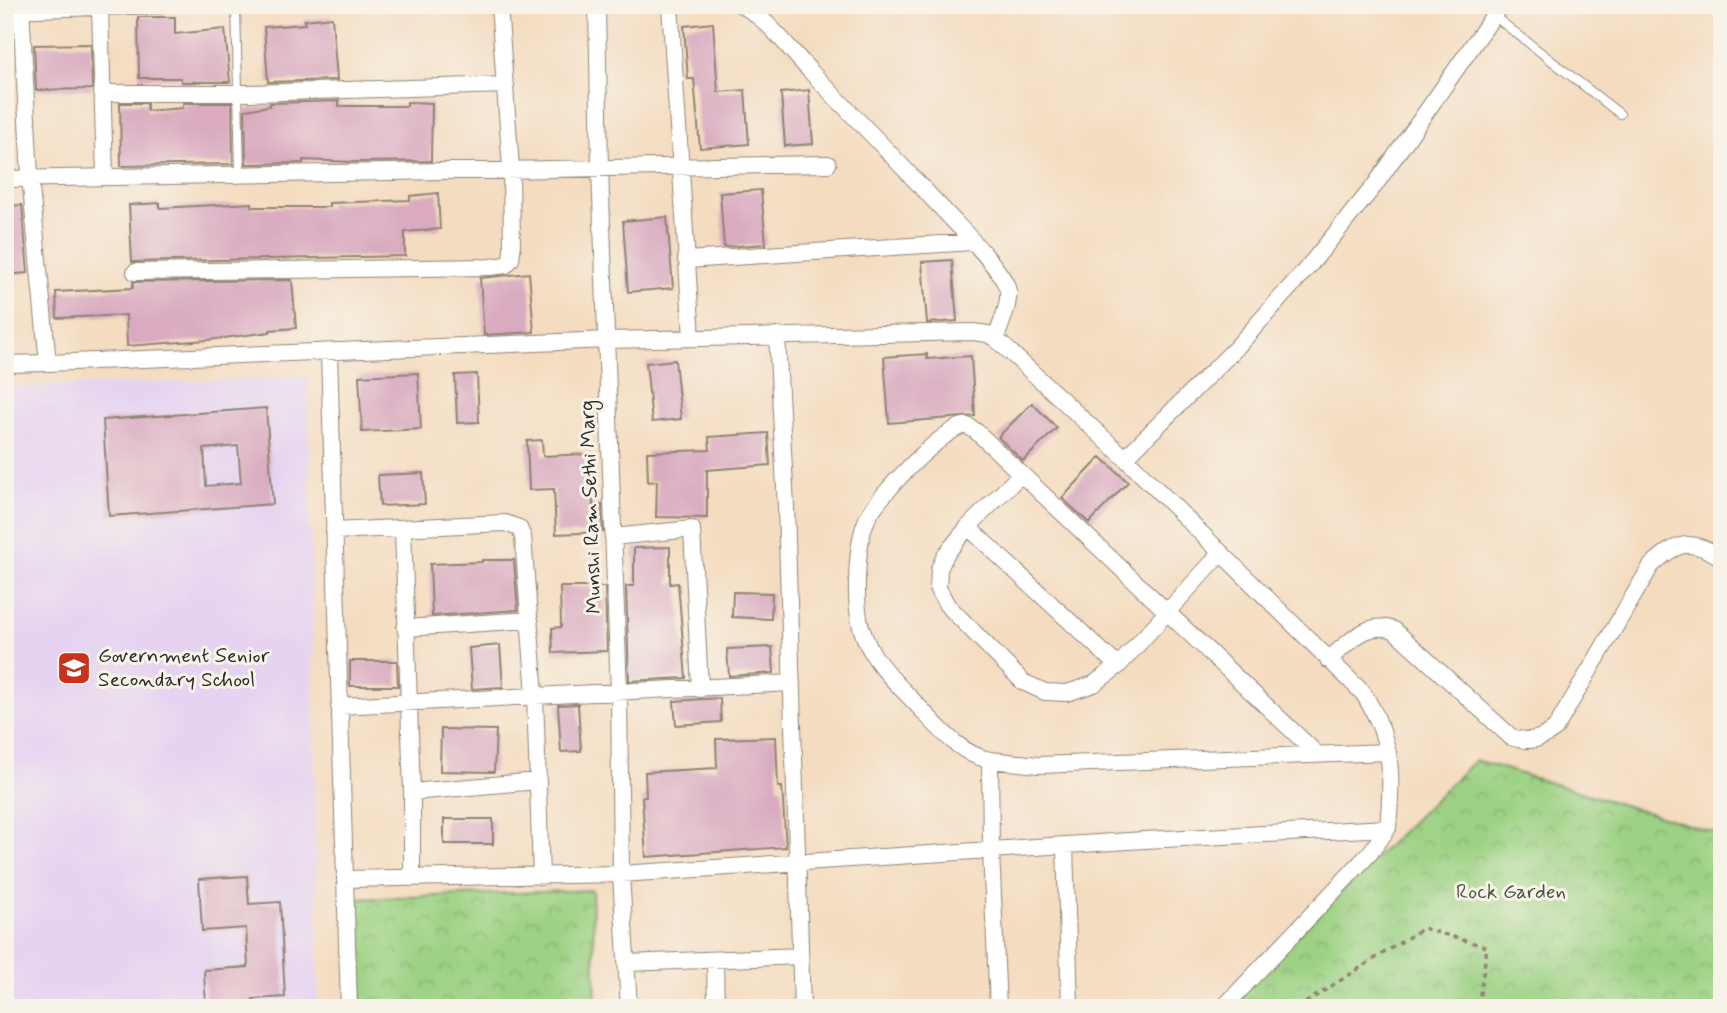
<svg xmlns="http://www.w3.org/2000/svg" width="1727" height="1013" viewBox="0 0 1727 1013" font-family="Mynerve,sans-serif">
	<style>
		.built { fill: #e5d3f1 }
		.park { fill: url(#park-crowns); stroke: #647e58; stroke-width: 2 }
		.building { fill: #d9aac0; fill-rule: evenodd }
		.lines { fill: none; stroke-linecap: round; stroke-linejoin: round }
		.lane-casing { stroke: #908476; stroke-width: 10 }
		.street-casing { stroke: #908476; stroke-width: 18 }
		.path { stroke: #908476; stroke-width: 3.5; stroke-dasharray: 5 5; stroke-linecap: butt }
		.lane { stroke: #fff; stroke-width: 8 }
		.street { stroke: #fff; stroke-width: 16 }
		.labels { text-anchor: middle; dominant-baseline: central; stroke-width: 6; stroke-linejoin: round; paint-order: stroke }
		.street-label { font-size: 21px; fill: #2b2b2b; stroke: #f7f3e8 }
		.poi-label { font-size: 21px; fill: #2b2b2b; stroke: #f7f3e8; text-anchor: start }
		.park-label { font-size: 21px; fill: #485541; stroke: #f7f3e8 }
	</style>
	<defs>
		<pattern id="park-crowns" width="20" height="18" patternUnits="userSpaceOnUse" patternTransform="scale(1.75)"><rect width="20" height="18" fill="#9dd284"/><path d="M2 6a3 3 0 1 1 6 0M12 15a3 3 0 1 1 6 0" fill="none" stroke="#87b472"/></pattern>
	</defs>
	<rect width="100%" height="100%" fill="#f7f3e8"/>
	<filter id="ink" filterUnits="userSpaceOnUse"><feTurbulence type="fractalNoise" baseFrequency=".0143" numOctaves="2"/><feDisplacementMap in="SourceGraphic" scale="14" xChannelSelector="R" yChannelSelector="G"/><feConvolveMatrix kernelMatrix="1 2 1 2 8 2 1 2 1" color-interpolation-filters="sRGB"/></filter>
	<filter id="wash" filterUnits="userSpaceOnUse"><feTurbulence type="fractalNoise" baseFrequency=".00686" numOctaves="4" result="noise"/><feDisplacementMap in="SourceGraphic" scale="28" xChannelSelector="R" yChannelSelector="G"/><feGaussianBlur stdDeviation="1.57" result="paint"/><feColorMatrix in="noise" values="0 0 0 0 0 0 0 0 0 0 0 0 0 0 0 0 0 1.4 0 .05"/><feComposite in="paint" operator="in"/></filter>
	<g filter="url(#wash)">
		<rect width="100%" height="100%" fill="#f4dcc0"/>
		<path class="built" d="M308,377L319,1008H5V388Z"/>
		<path class="park" d="M1475,760L1722,835V1008H1223Z
			M592,890L596,1008H361L357,899Z"/>
		<g id="blocks">
			<path class="building" d="M138,17H175V34L225,29L230,82H181V78H139Z
				M332,17L337,80L268,82L264,27L305,24L304,20Z
				M713,23L718,92L745,90L749,144L700,148L694,79H688L684,26Z
				M91,44L92,89L36,90L34,45Z
				M809,90L813,144L785,146L781,93Z
				M339,101V106H407V102L432,103L431,161L354,162L303,160V163L246,164L245,110L270,106V103Z
				M120,103H147V111L183,108V103H232L233,164L121,166Z
				M761,190L766,244L724,247L720,193Z
				M438,193L440,229L405,232V256L132,262L129,205L160,203V208L252,203V207H329V203L410,200V196Z
				M22,205L28,273L5,275V206Z
				M667,217L673,288L628,292L623,221Z
				M952,260L957,321L927,323L922,262Z
				M529,273L534,332L484,335L480,278Z
				M292,280L296,328L270,330V332L208,340L127,346L126,315L57,318L56,292L133,288V282Z
				M927,354V359L971,356L975,416L889,423L884,357Z
				M675,360L681,419L652,422L646,363Z
				M418,373L421,429L362,432L359,376Z
				M477,374L479,422L457,423L455,375Z
				M1032,403L1057,428L1023,461L998,437Z
				M266,408L273,504L109,516L103,420ZM238,446L241,483L206,486L204,449Z
				M768,433L770,465L707,470V518L656,517L657,481L648,482L647,452L710,450L709,437Z
				M542,440L543,456L590,454L593,505H602L603,532L556,534L554,489L529,490L527,441Z
				M1101,457L1128,482L1089,523L1062,498Z
				M423,473L425,504L380,506L378,475Z
				M670,547V584L678,583L686,678L629,681L626,586H634V548Z
				M482,560H514L518,610L432,616L430,564L482,562Z
				M560,587H605L607,651L553,653L552,628L561,627Z
				M733,592L772,593L771,619L732,617Z
				M500,645L503,687L472,689L469,648Z
				M772,647L774,673L729,676L727,649Z
				M350,661H397L398,686H350Z
				M720,698L721,722L676,725L674,701Z
				M578,704L581,751L561,752L558,705Z
				M441,729L496,730L494,772L440,771Z
				M776,737L778,787H782L786,847L646,857L642,797H646L645,772L717,768L716,739Z
				M444,819H493V844H444Z
				M247,876L249,904L280,902L285,997L253,999L254,1008H206L204,970L248,967L246,928L202,931L199,879Z"/>
		</g>
	</g>
	<g filter="url(#ink)">
		<use href="#blocks" fill-opacity="0" stroke="#908476" stroke-width="2"/>
		<g class="lines">
			<g class="lane-casing">
				<path id="lane" d="M236,5L240,174
					M1494,16L1620,114"/>
			</g>
			<g class="street-casing">
				<path id="street" d="M21,5L30,177L48,363L607,340L973,332L988,334L996,339L1125,458L1363,693C1393,740 1393,774 1388,828L1144,840L621,874L345,879
					M597,5L600,169L619,693L621,874L629,1008
					M670,5L692,338
					M741,5C768,18 793,54 814,75C860,122 905,169 950,217C966,234 999,267 1007,287C1012,302 1000,324 996,339
					M100,8L105,177
					M5,10L159,5
					M102,93H251L506,85
					M5,179L828,164
					M686,260L973,242
					M135,272L490,267L506,265L511,259L512,251L511,169L499,5
					M777,336L786,507L802,1008
					M329,353L349,1008
					M5,364L48,363
					M1125,458L1236,348L1308,267L1375,185L1501,5
					M1020,475L968,527L946,554L939,569L938,588L947,605L1023,682L1045,692L1067,693L1094,684L1118,666L1220,554
					M968,527L1118,666
					M403,529L412,792V878
					M334,531L505,523L519,528L523,537L535,695L541,877
					M613,537L692,529L700,689
					M405,628L530,620
					M1328,660C1349,643 1366,620 1394,630L1511,737C1530,743 1539,740 1555,729L1651,566C1677,541 1691,538 1722,558
					M339,706L792,683
					M990,760C961,755 939,728 919,707C895,681 871,662 861,627C854,601 856,540 868,517C878,496 942,430 963,426C969,425 972,429 977,432L1317,754
					M412,792L538,781
					M1065,846L1070,1008
					M715,960L716,1008
					M628,963L800,956
					M998,1008L991,851L990,760L1039,765L1388,752
					M1223,1008L1370,853L1388,828"/>
			</g>
			<path class="path" d="M1297,1008L1423,928L1487,947L1478,1008"/>
			<use href="#lane" class="lane"/>
			<use href="#street" class="street"/>
		</g>
	</g>
	<defs>
		<g id="school-square" transform="scale(1.75)"><rect x="-9" y="-9" width="18" height="18" rx="4" fill="#c8321e" stroke="#f7f3e8"/><path d="M0-5L7-2L0 1L-7-2ZM-4 1L0 2.5L4 1V4Q0 6-4 4Z" fill="#fff"/></g>
	</defs>
	<g fill-rule="evenodd">
		<use href="#school-square" x="74" y="668"/>
	</g>
	<g class="labels">
		<g class="street-label">
			<text transform="translate(591 507) rotate(-92)">Munshi Ram Sethi Marg</text>
		</g>
		<g class="poi-label">
			<text x="98" y="656">Government Senior<tspan x="98" dy="24">Secondary School</tspan></text>
		</g>
		<g class="park-label">
			<text x="1511" y="892">Rock Garden</text>
		</g>
	</g>
	<rect width="1727" height="1013" fill="none" stroke="#f7f3e8" stroke-width="28"/>
</svg>
